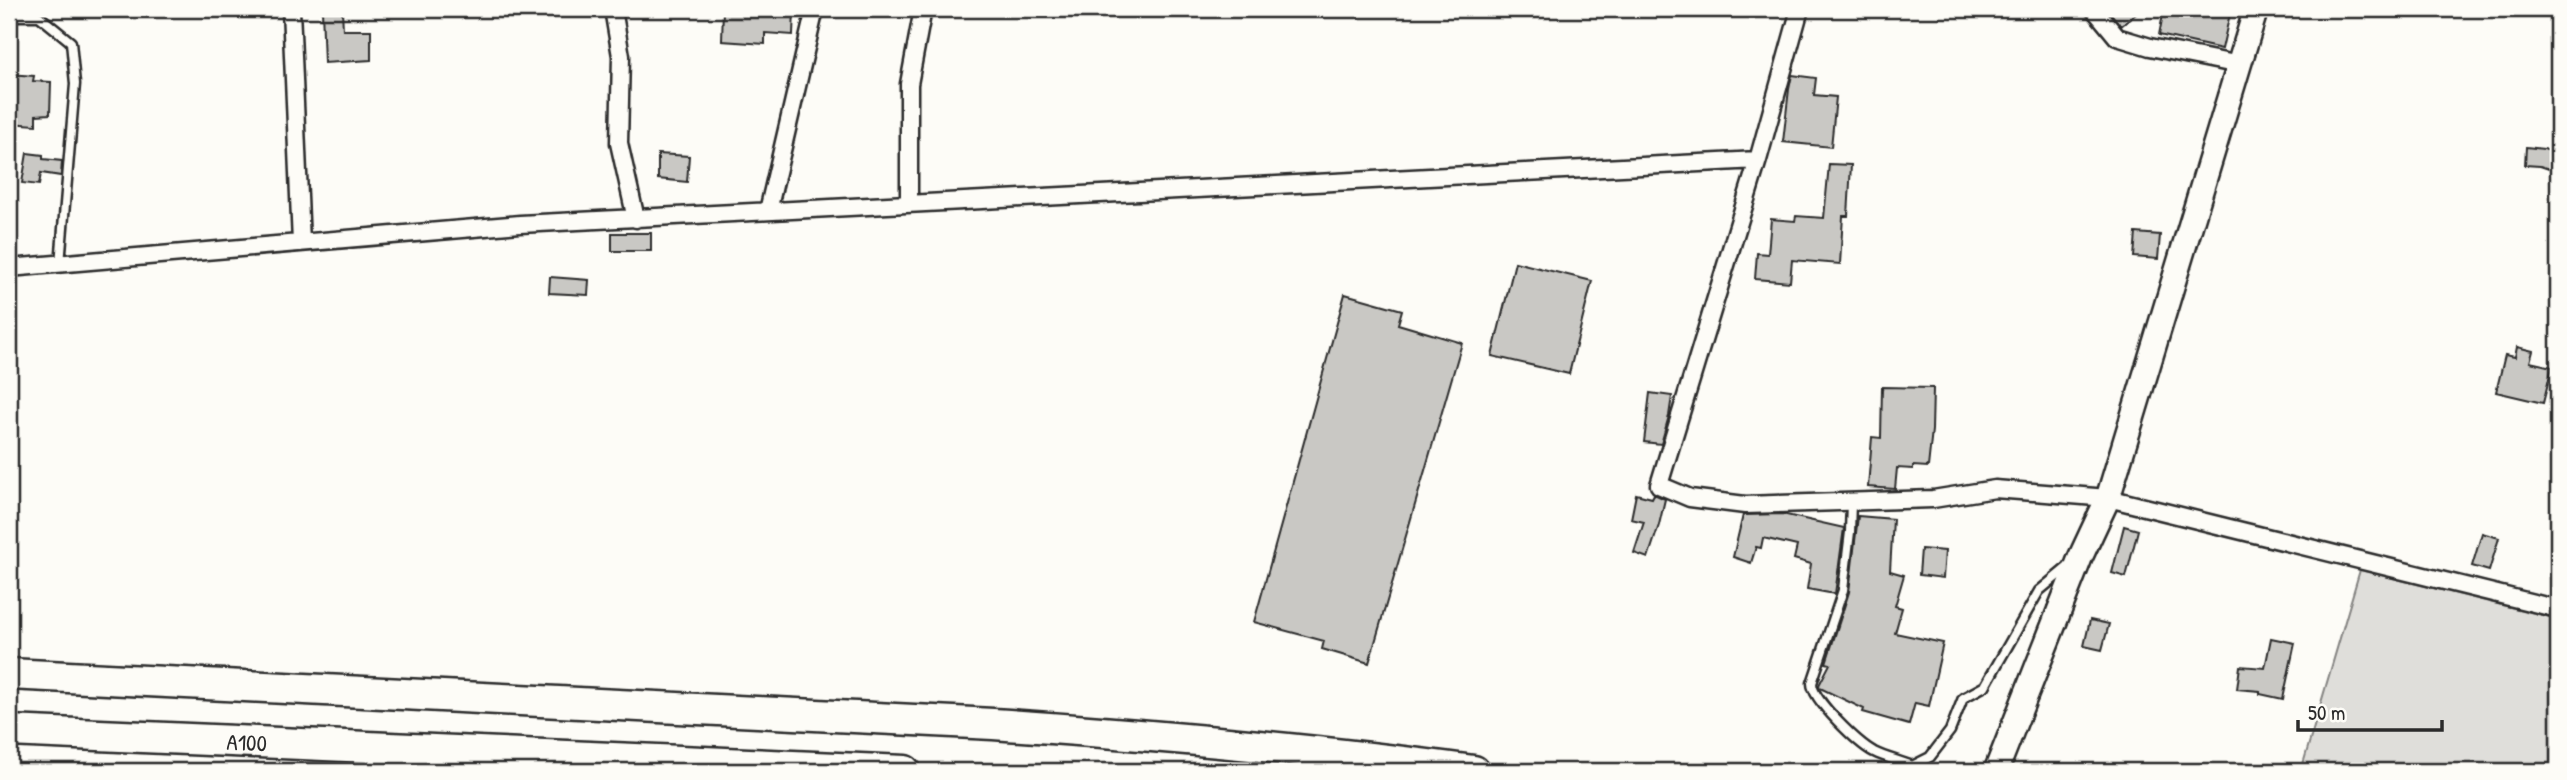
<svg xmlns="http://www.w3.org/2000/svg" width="2567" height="780" viewBox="0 0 2567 780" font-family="'Patrick Hand',sans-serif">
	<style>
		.green { fill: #dfdeda; stroke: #858482; stroke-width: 2 }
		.building { fill: #c9c8c4; stroke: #2b2b2b; stroke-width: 2 }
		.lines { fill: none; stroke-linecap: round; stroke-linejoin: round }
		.lane-casing { stroke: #2b2b2b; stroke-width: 13 }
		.street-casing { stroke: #2b2b2b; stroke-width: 21 }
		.secondary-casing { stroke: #2b2b2b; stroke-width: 28 }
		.highway-casing { stroke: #2b2b2b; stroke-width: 35 }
		.lane { stroke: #fdfcf7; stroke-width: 8 }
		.street { stroke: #fdfcf7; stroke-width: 16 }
		.secondary { stroke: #fdfcf7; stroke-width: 23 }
		.highway { stroke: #fdfcf7; stroke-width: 30 }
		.labels { text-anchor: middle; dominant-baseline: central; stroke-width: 5; stroke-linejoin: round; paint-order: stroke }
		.street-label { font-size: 23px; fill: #2b2b2b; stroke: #fdfcf7 }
	</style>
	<rect width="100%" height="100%" fill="#fdfcf7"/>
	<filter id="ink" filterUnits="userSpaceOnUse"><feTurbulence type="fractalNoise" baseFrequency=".0143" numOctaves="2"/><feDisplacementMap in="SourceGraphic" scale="14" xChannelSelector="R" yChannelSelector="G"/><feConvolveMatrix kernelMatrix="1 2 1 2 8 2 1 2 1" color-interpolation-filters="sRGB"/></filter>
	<g filter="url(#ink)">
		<path class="green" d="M2360,570L2558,619V771H2301Z"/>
		<path class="building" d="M322,9H342L343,30H371V60L324,63Z
			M723,9H794L793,35L765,33V44L722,41Z
			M2107,9H2142L2121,26Z
			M2164,9H2231L2222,49L2159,35Z
			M9,74L34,76L33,81L51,82L50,114L36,115V125L9,123Z
			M1792,75L1816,78L1814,95L1836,97L1831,147L1783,142L1789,89Z
			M2526,147L2544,149L2558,154V172L2540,166L2525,165Z
			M27,153L43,155V159L62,161L61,176L41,173L39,185L22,183Z
			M658,154L689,156L687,182L658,179Z
			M1829,164L1851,165L1848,216H1843L1840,264L1792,260L1790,282L1755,279L1757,253L1768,254L1771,219L1795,221L1796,216L1824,218Z
			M612,233H651V251H612Z
			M2136,233L2160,235L2158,259L2134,257Z
			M1515,262L1592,281L1569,374L1492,356Z
			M550,277L589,280L588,295L549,293Z
			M1345,294L1402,310L1398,324L1462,343L1369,663L1322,649L1324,641L1254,622Z
			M2517,347L2533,351L2530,362L2552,367L2543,403L2496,392L2505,355L2515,357Z
			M1882,387L1933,388L1932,430L1928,467L1913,466V469L1897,468L1895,489L1868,487L1872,437L1881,438Z
			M1650,393L1672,396L1669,416L1661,444L1644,442Z
			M1636,494L1652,498L1654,494L1665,499L1659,525L1648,558L1634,553L1644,522L1631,519Z
			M1782,514L1844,528L1835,594L1807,589L1811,564L1794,559L1797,546L1763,538L1761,548L1756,547L1751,563L1733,557L1743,515Z
			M1858,516L1893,519L1890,571L1904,575L1895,606L1902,608L1895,633L1943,643L1929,706L1915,703L1909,725L1863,712L1864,709L1820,688L1819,685L1830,664L1826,663L1849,592Z
			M2124,526L2138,530L2126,577L2112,573Z
			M2482,533L2499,538L2489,571L2472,566Z
			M1921,549L1945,551L1943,578L1919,575Z
			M2090,620L2109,624L2102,650L2084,646Z
			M2271,638L2295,643L2283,699L2260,694V691L2237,689L2240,666L2265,668Z"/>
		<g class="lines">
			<g class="lane-casing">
				<path id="lane" d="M9,16H39L71,42L75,84L60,264
					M1851,502L1850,532L1843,590L1812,683C1812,700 1859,744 1874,752C1886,758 1900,761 1912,766L1930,757L1950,731L1963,698L1985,686L2039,591L2069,566"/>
			</g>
			<g class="street-casing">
				<path id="street" d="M291,9L301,243
					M613,9L621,56L619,143L636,219
					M2094,9L2117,37L2150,47L2240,65
					M1758,160L1800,9
					M909,204V84L923,9
					M768,211L815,9
					M9,268L520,224L1758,160L1659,485L1690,498L1745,505L1933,499L1995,489L2108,498L2558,609"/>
			</g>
			<g class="secondary-casing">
				<path id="secondary" d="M1996,771L2080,558L2108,498L2256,9"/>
			</g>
			<g class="highway-casing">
				<g id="highway">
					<path d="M9,674L993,724C1154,735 1314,749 1474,771"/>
					<path id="s1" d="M9,731L905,771"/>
				</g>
			</g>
			<use href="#lane" class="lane"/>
			<use href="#street" class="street"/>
			<use href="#secondary" class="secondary"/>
			<use href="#highway" class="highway"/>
		</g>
	</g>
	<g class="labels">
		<g class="street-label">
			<text stroke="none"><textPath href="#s1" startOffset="238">A100</textPath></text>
		</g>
	</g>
	<rect width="2567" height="780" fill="none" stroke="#fdfcf7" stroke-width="35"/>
	<rect x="18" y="18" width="2532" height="745" fill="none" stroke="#2b2b2b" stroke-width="2.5" filter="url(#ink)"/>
	<path d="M2298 720v10h144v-10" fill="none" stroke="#2b2b2b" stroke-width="3.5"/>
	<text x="2308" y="720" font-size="21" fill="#2b2b2b" stroke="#fdfcf7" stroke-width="5" paint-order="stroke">50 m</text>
</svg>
